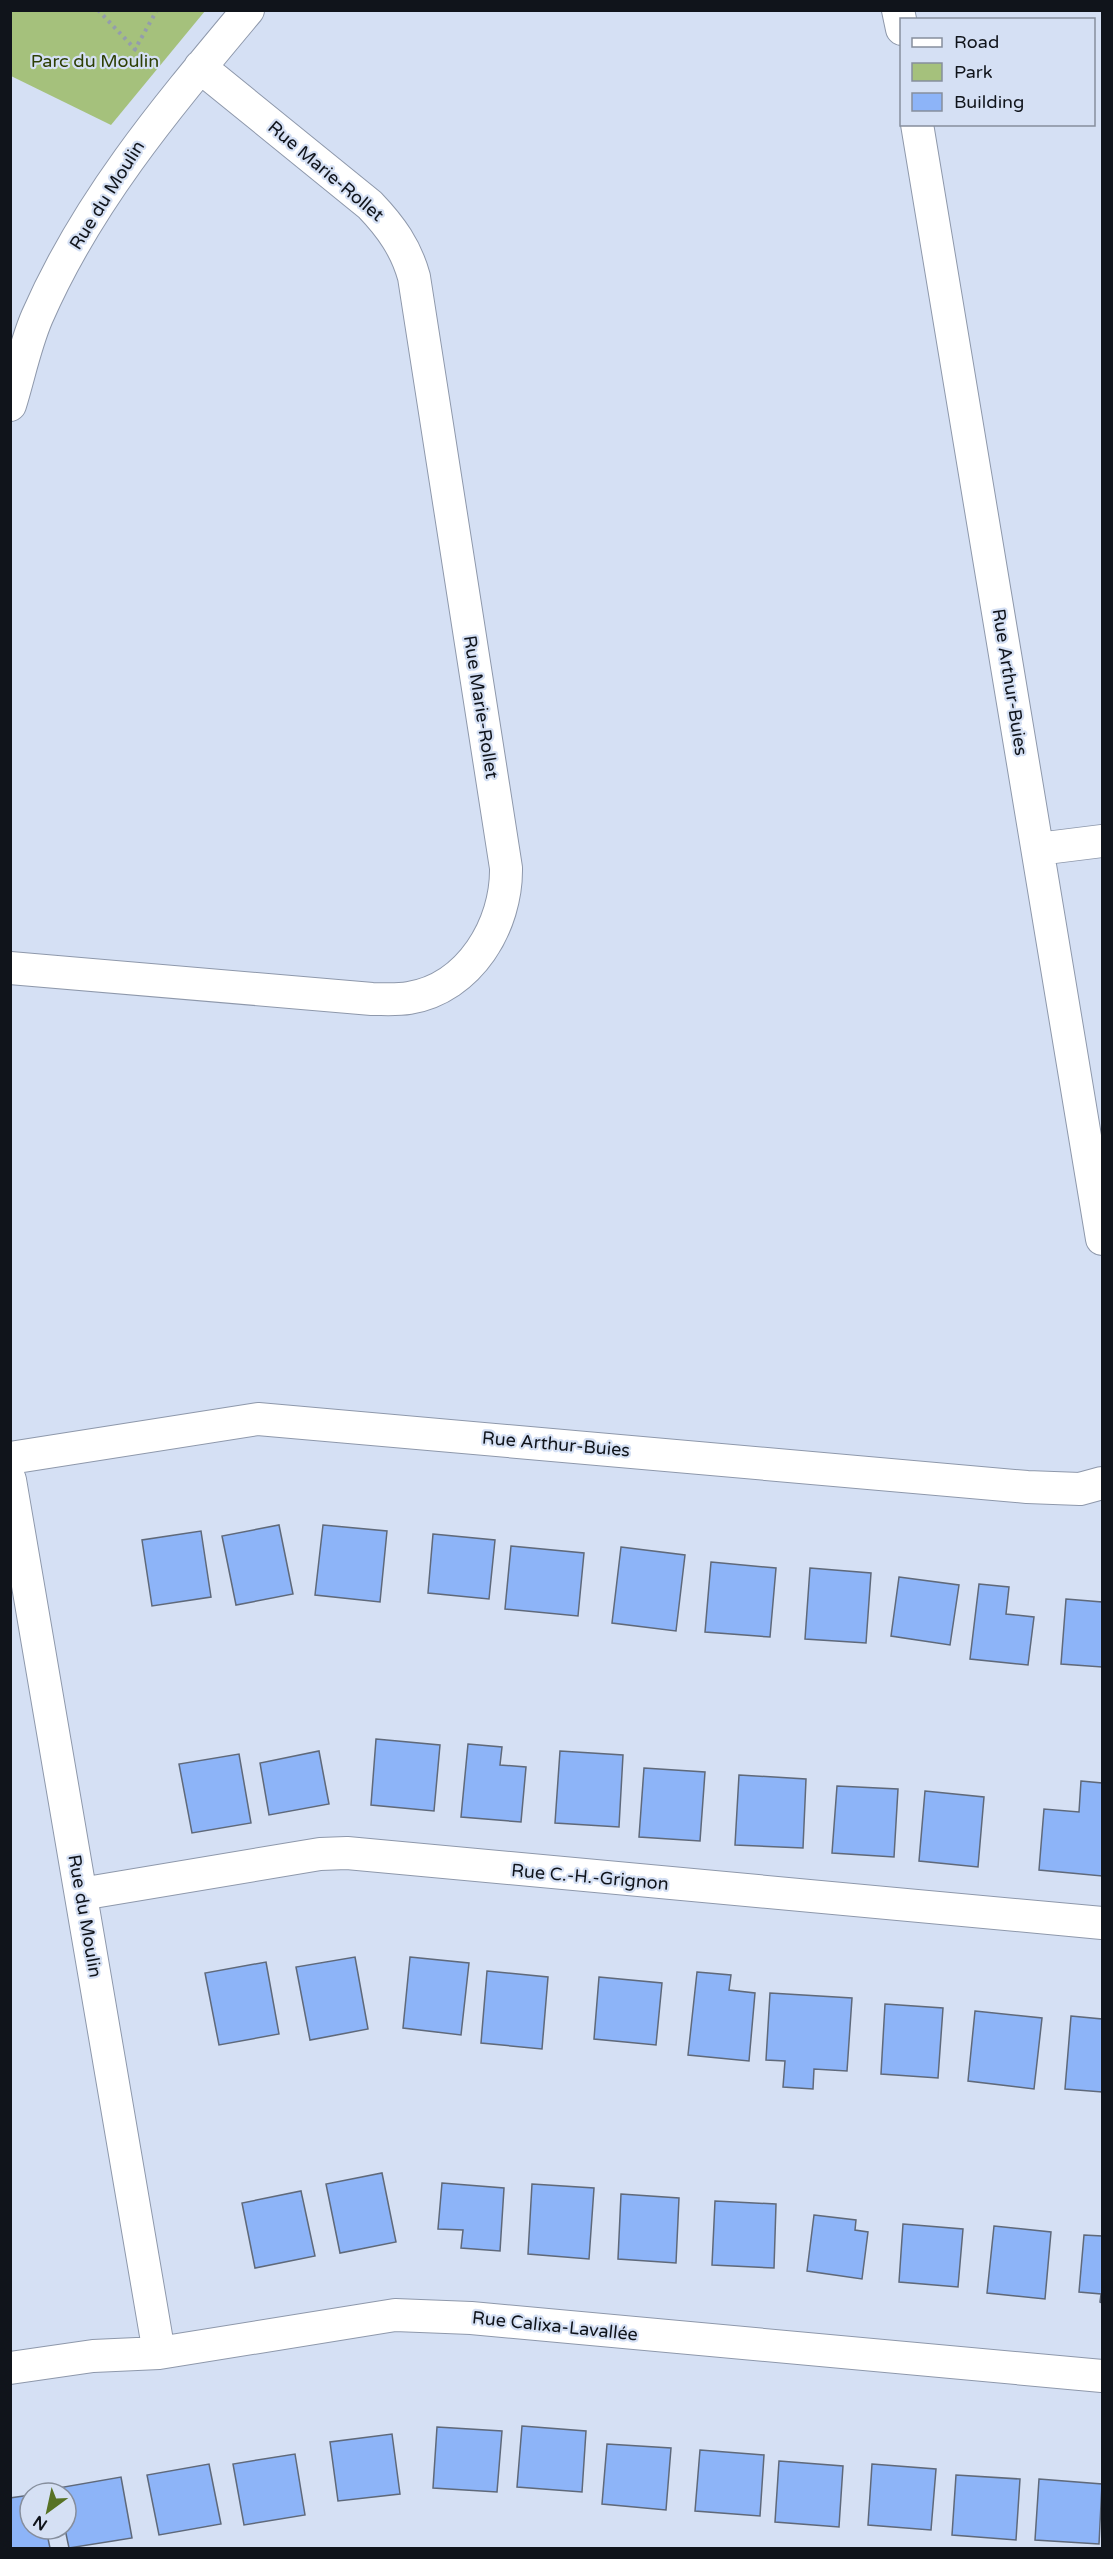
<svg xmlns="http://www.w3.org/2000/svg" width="1113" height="2559" viewBox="0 0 1113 2559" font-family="'Varela Round',sans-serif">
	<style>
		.green { fill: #a5c17c }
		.building { fill: #8db4f8; stroke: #5f697a; stroke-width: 1.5 }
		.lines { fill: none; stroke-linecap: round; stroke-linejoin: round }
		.street-casing { stroke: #8e98ab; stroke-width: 34 }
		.path { stroke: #949dac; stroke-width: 4; stroke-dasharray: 3 4.5; stroke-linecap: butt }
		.street { stroke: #fff; stroke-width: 32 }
		.labels { text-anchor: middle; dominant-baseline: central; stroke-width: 4.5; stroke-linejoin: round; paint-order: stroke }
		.park-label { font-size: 18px; fill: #2d3f04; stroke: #d5e0f4 }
		.street-label { font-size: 18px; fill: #10141b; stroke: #d5e0f4 }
	</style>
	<rect width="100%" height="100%" fill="#d5e0f4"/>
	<path class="green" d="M10,11L11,10L205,11L111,125L11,76Z"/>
	<path class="building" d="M279,1525L293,1594L236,1605L222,1536Z
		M323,1525L387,1531L380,1602L315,1595Z
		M201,1531L211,1597L152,1606L142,1540Z
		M433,1534L495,1540L489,1599L428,1593Z
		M511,1546L584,1553L578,1616L505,1609Z
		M621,1547L685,1555L676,1631L612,1623Z
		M711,1562L776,1568L770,1637L705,1632Z
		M810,1568L871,1573L866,1643L805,1639Z
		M899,1577L959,1585L950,1645L891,1636Z
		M979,1584L1009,1587L1006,1614L1034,1617L1028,1665L970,1659Z
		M1066,1599L1102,1602V1667L1061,1664Z
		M376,1739L440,1745L434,1811L371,1805Z
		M468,1744L502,1747L500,1765L526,1767L521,1822L461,1817Z
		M319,1751L329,1804L269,1815L260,1763Z
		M560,1751L623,1755L619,1827L555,1823Z
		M239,1754L251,1823L192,1833L179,1764Z
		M644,1768L705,1772L700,1841L639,1837Z
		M739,1775L806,1779L803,1848L735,1845Z
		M1081,1781L1102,1783V1876L1039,1870L1044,1809L1079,1812Z
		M837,1786L898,1789L894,1857L832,1853Z
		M925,1791L984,1797L978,1867L919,1861Z
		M355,1957L368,2029L310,2040L296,1967Z
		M410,1957L469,1963L461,2035L403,2028Z
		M266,1962L279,2034L219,2045L205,1973Z
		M487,1971L548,1977L542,2049L481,2043Z
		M697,1972L731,1975L729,1990L755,1993L749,2061L688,2055Z
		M599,1977L662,1983L656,2045L594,2039Z
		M770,1993L852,1998L847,2071L814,2069L813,2089L783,2087L785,2061L766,2060Z
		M885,2004L943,2008L938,2078L881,2074Z
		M975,2011L1042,2018L1034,2089L968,2081Z
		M1071,2016L1102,2019V2092L1065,2089Z
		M382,2173L396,2242L340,2253L326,2184Z
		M442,2183L504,2188L500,2251L461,2248L463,2230L438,2229Z
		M532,2184L594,2188L589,2259L528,2254Z
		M301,2191L315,2256L255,2268L242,2203Z
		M621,2194L679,2198L676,2263L618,2259Z
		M715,2201L776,2204L774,2268L712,2265Z
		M814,2215L856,2220L855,2230L868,2232L862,2279L807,2271Z
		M903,2224L963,2229L958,2287L899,2282Z
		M994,2226L1051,2232L1045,2299L987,2293Z
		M1084,2235L1102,2236V2303L1100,2302L1101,2294L1079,2292Z
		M522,2426L586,2431L582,2492L517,2487Z
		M437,2427L502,2431L497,2492L433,2488Z
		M392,2434L400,2494L338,2501L330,2442Z
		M607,2444L671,2448L666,2510L602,2504Z
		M700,2450L764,2455L760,2516L695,2511Z
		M295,2454L305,2515L244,2525L233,2464Z
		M779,2461L843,2466L839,2527L775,2522Z
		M209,2464L221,2524L159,2535L147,2475Z
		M872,2464L936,2469L931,2530L868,2525Z
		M956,2475L1020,2479L1016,2540L952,2535Z
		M121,2477L132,2538L69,2548L65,2529L66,2493H59L58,2488Z
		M1039,2479L1102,2484L1099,2544L1035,2540Z
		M30,2495V2529H46L50,2548H10V2498Z"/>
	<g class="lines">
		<g class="street-casing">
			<path id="street" d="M898,10L902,29
				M917,124L1102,1239
				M10,405C19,376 25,345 37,317C88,200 167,107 248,10
				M1038,849L1102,841
				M10,968L372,999C384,999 397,1000 409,998C470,988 507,925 506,868L414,277C406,248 391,227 370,205L200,67
				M10,1458L258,1419L1027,1487L1080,1489L1102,1483
				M10,1480L159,2353
				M81,1894L320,1854L347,1853L1102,1923
				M10,2368L93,2356L159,2353L395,2315L471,2318L1102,2376"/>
		</g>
		<path class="path" d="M98,10L153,68
			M134,51L157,10"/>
		<use href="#street" class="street"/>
	</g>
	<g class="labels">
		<g class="park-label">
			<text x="95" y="61">Parc du Moulin</text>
		</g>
		<g class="street-label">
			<text transform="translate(326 171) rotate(40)">Rue Marie-Rollet</text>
			<text transform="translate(107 195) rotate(-58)">Rue du Moulin</text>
			<text transform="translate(1010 682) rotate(81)">Rue Arthur-Buies</text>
			<text transform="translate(481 707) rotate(81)">Rue Marie-Rollet</text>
			<text transform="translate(556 1444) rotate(5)">Rue Arthur-Buies</text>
			<text transform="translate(590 1877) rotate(5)">Rue C.-H.-Grignon</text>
			<text transform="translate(85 1916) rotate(80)">Rue du Moulin</text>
			<text transform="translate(555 2326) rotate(6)">Rue Calixa-Lavallée</text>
		</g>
	</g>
	<rect width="1113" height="2559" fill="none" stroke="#10141b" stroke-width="24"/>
	<rect x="900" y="18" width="195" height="108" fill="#d5e0f4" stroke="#868e9d" stroke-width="1.5"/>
	<rect x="912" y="38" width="30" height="9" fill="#ffffff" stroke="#868e9d" stroke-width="1.5"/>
	<text x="954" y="48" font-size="18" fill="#10141b">Road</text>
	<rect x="912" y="63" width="30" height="18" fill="#a5c17c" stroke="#868e9d" stroke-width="1.5"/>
	<text x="954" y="78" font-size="18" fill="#10141b">Park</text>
	<rect x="912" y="93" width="30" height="18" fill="#8db4f8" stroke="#868e9d" stroke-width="1.5"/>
	<text x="954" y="108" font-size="18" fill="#10141b">Building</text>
	<g transform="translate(48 2511) rotate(213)"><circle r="28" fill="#d5e0f4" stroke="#868e9d" stroke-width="1.5"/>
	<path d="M0-4.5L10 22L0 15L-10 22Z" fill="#577225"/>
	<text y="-9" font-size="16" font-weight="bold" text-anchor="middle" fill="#10141b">N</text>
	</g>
</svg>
